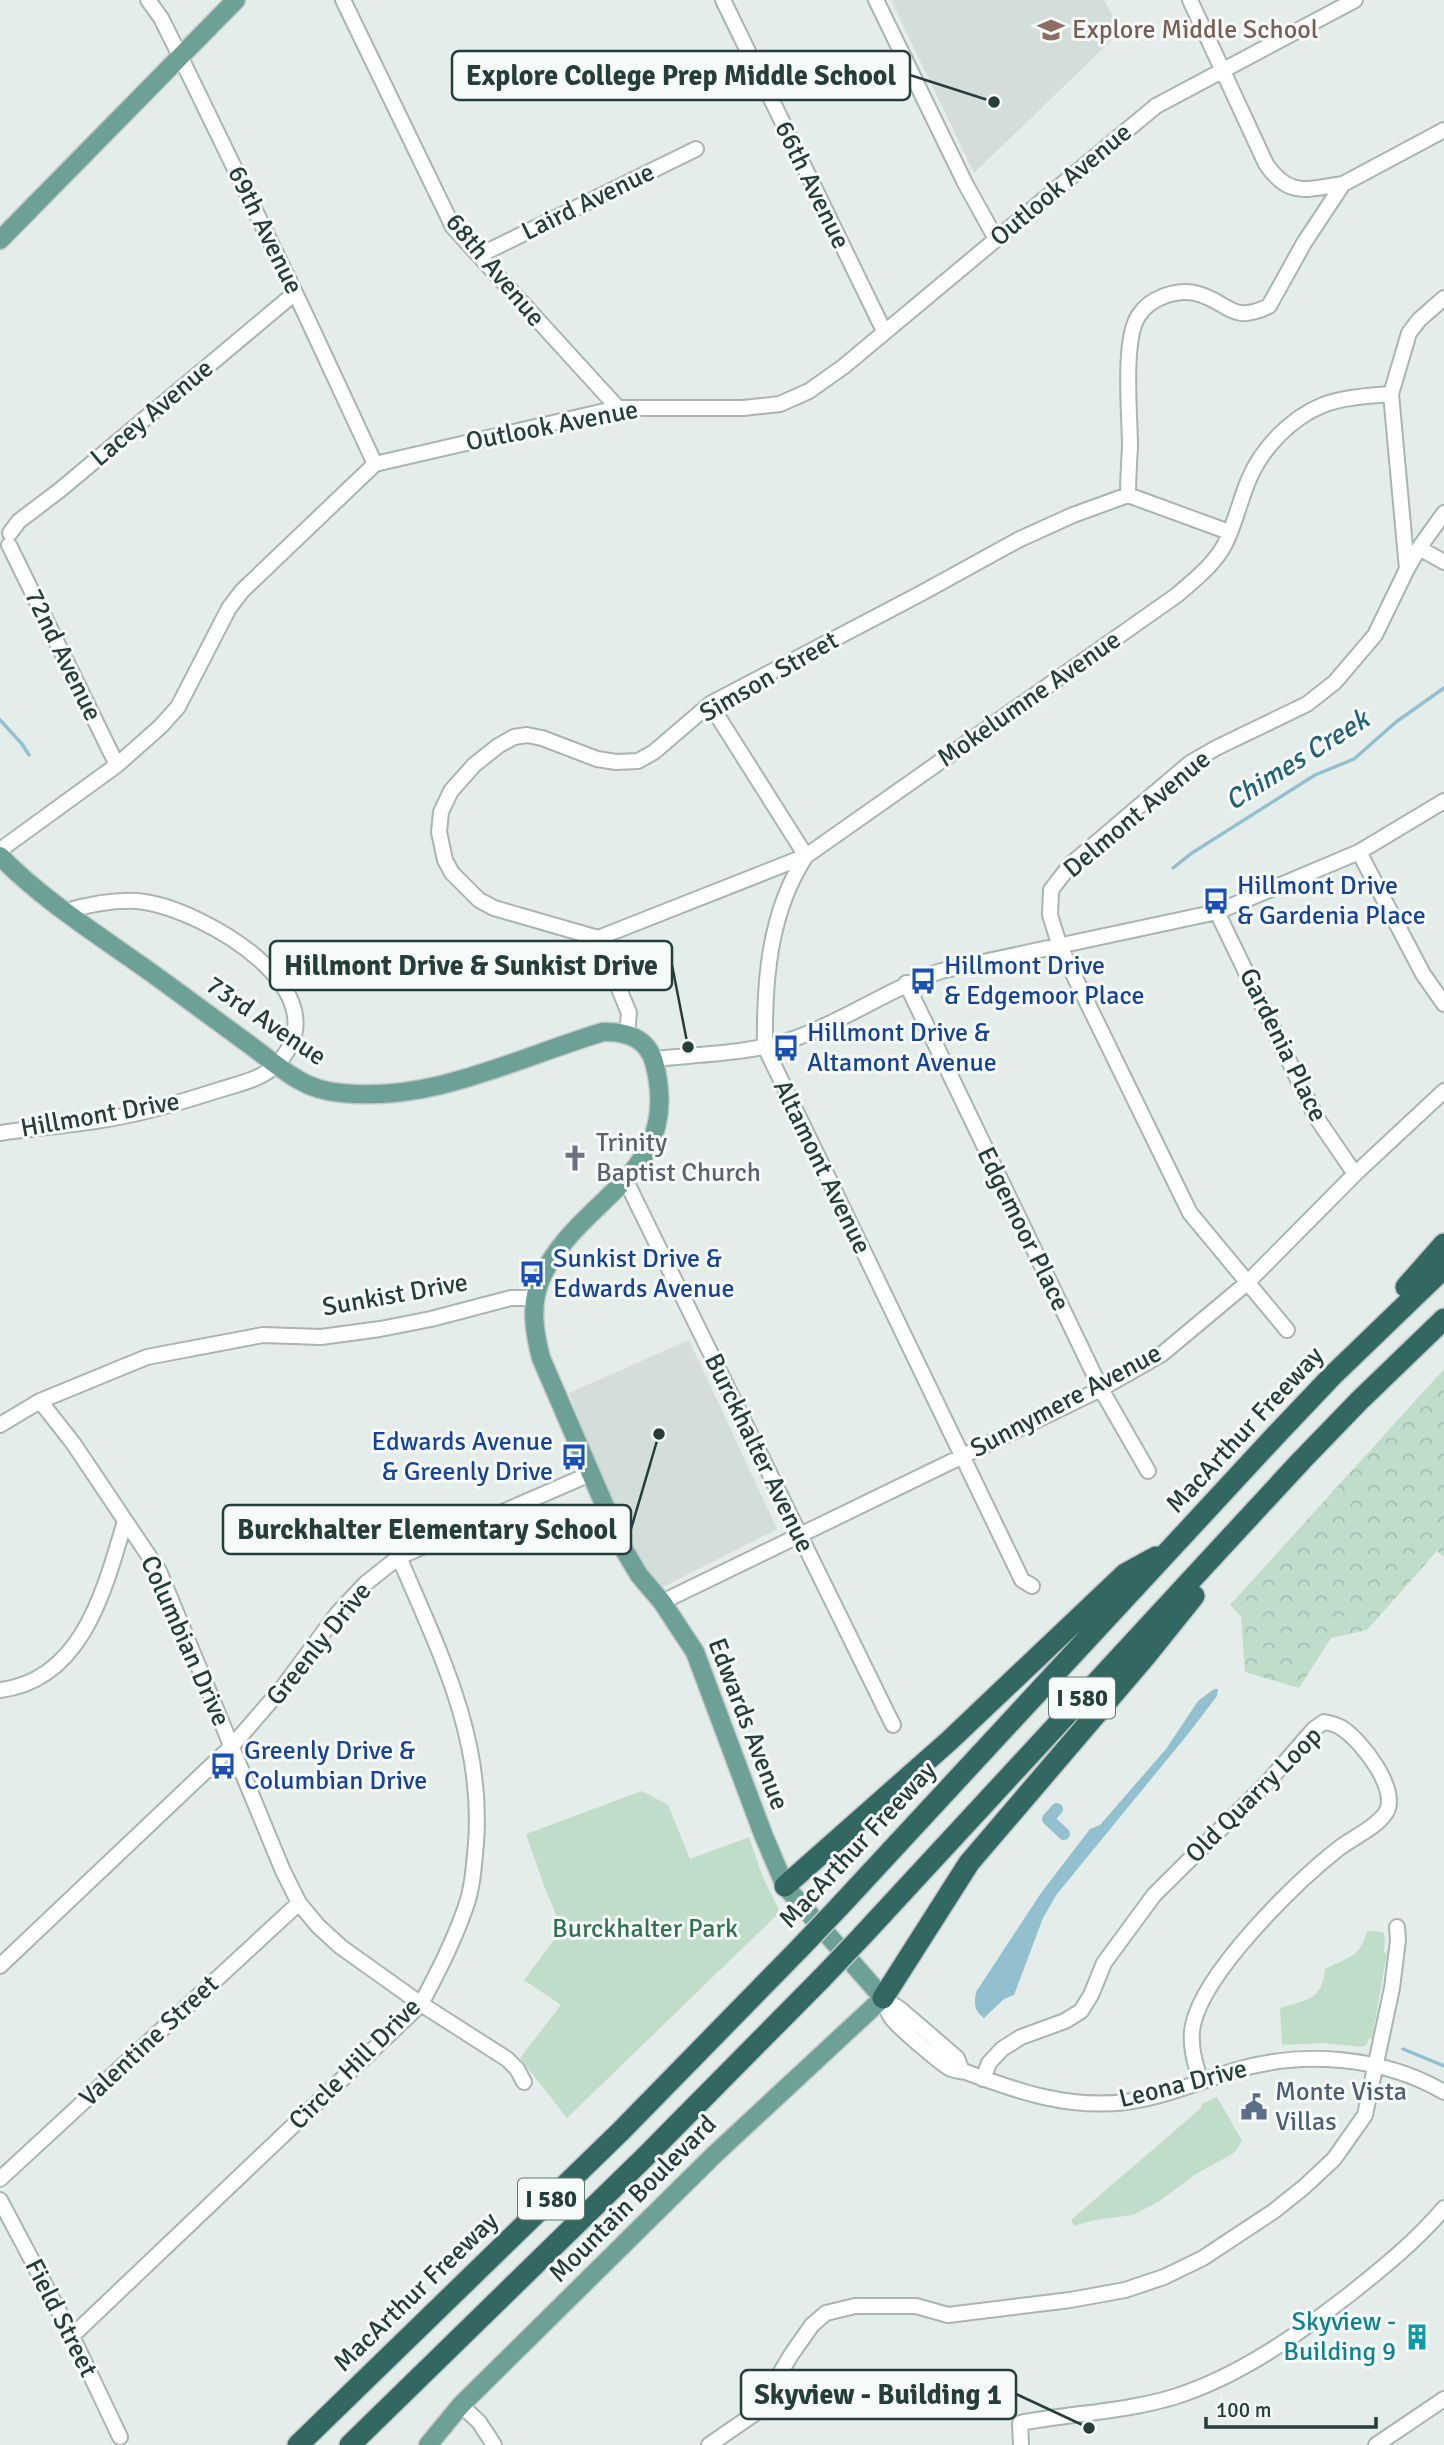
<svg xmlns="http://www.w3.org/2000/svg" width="1444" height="2445" viewBox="0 0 1444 2445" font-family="Signika,sans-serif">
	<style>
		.built { fill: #d3ddd9 }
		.forest { fill: url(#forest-crowns) }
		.park { fill: #c0ddca }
		.water { fill: #92c0ce }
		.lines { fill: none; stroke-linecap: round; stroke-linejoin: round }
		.stream { stroke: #92c0ce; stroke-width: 3.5 }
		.canal { stroke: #92c0ce; stroke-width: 12 }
		.minor-casing { stroke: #a8b5b1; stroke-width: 18 }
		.major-casing { stroke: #c2c9c8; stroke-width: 21 }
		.highway-casing { stroke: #c2c9c8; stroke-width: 24 }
		.minor { stroke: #fff; stroke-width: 14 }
		.major { stroke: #6da096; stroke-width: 18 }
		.highway { stroke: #336862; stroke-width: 21 }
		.highway-bridge-casing { stroke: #c2c9c8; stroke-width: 24; stroke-linecap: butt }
		.highway-bridge { stroke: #336862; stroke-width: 21 }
		.labels { text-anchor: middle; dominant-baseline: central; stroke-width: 6; stroke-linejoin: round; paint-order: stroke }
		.shield { fill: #f6faf8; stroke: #647672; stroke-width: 2 }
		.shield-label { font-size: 24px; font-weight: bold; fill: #253e39 }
		.education-label { font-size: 26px; fill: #785e54; stroke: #f6faf8; text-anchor: start }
		.street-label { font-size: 26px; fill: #253e39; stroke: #f6faf8 }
		.transit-label { font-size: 26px; fill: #164399; stroke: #f6faf8; text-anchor: start }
		.worship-label { font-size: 26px; fill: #5b616d; stroke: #f6faf8; text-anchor: start }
		.park-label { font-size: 26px; fill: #327250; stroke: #f6faf8 }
		.service-label { font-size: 26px; fill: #4e5e75; stroke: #f6faf8; text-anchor: start }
		.culture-label { font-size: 26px; fill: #0d838f; stroke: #f6faf8; text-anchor: end }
		.water-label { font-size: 28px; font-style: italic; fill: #236276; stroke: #f6faf8 }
		.leader { fill: none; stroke: #253e39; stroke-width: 2.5 }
		.callout-dot { fill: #253e39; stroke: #f6faf8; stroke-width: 2.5 }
		.callout { fill: #f6faf8; stroke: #253e39; stroke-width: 2.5 }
		.callout-label { font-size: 28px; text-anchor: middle; font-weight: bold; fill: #253e39 }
	</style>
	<defs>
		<pattern id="forest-crowns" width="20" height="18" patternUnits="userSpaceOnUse" patternTransform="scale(1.75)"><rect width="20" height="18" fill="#c0ddca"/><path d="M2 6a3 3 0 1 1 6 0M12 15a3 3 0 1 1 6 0" fill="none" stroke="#a5bfae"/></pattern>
	</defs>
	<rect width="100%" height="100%" fill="#e5edea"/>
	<path class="built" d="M891,0H1104L1121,31L974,173Z
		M689,1340L777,1529L661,1588L652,1582L628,1541L600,1475L569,1393Z"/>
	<path class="forest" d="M1444,1369V1557L1437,1551L1367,1630L1331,1638L1299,1688L1245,1672L1241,1616L1230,1605Z"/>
	<path class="park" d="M642,1791L668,1805L690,1859L749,1837L762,1875L780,1912L567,2118L520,2058L561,2005L524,1980L562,1929L543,1883L526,1834Z
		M1367,1931L1383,1932L1385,1938L1384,1952L1387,1953L1372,2039L1369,2038L1367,2044L1362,2047L1323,2043L1282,2045L1280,2008C1306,2000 1322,2001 1325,1969C1348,1957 1359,1959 1367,1931Z
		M1217,2097L1242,2141L1234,2153L1196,2174L1158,2202L1133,2215L1095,2220L1074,2226L1071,2220L1201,2108L1202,2104Z"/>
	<path class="water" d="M1214,1689H1218L1217,1696L1188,1734L1057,1894L1043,1918L1014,1995L1004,1999L984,2018C974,2010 974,2004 976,1992L1041,1893L1090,1829L1100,1825L1166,1749L1198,1701Z"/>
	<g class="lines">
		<path class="stream" d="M0,720L22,744L29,755
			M1173,868L1192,853L1315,775L1354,759L1396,722L1444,688
			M1403,2049L1444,2066"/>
		<path class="canal" d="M1057,1809L1048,1819L1064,1834"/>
		<g class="minor-casing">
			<path id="minor" d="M148,0L161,18L180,56L301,305L375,464
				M343,0L453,227L618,408
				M723,0L884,331
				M876,0L965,183L996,239
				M1190,0L1266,164C1289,198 1307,189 1343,184
				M480,255L696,149
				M1128,495C1128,479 1129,463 1130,447C1130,416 1122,339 1139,315C1150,298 1176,289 1195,293C1229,301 1230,325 1269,306L1304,243L1343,184L1444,130
				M10,533L19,521L60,490L295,293
				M9,545L117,765
				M1419,548L1444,562
				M1407,569L1419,548L1444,513
				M710,704L806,856C769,912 764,981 765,1047L1022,1580L1032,1586
				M0,850L117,765L161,726L178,707L229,608L242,591L375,464L618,408H743L780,404L809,391L843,367L1156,106L1355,0
				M1359,852L1423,974L1444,1004
				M1217,912L1316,1117L1355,1174
				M598,938L806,856L1177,595C1194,580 1214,565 1225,544C1235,524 1240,500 1249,479C1262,448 1291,418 1323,405C1344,397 1369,396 1391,394
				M906,983L1101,1389L1148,1471
				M627,1034L629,1013L598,938L494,908L479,900L452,873L445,860L439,832L441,812L451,791L474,765L498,746L514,737L527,735L542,738L597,759L616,762L638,761L654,752L710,704L918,595L1020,539L1073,515L1128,495L1229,532
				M653,1059C700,1054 751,1054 796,1038C846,1020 890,988 941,971L1217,912L1359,852L1444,801
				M0,1133C32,1128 64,1126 95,1121C138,1115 178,1103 219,1090C238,1084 263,1079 277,1064C346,992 204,911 145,902C119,898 91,904 66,911
				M626,1181L893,1725
				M1287,1330L1190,1213L1060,947L1050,915L1051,890L1071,864L1190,763L1216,748L1307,704L1335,682L1375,635L1407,569L1391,394L1409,333L1419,320L1444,298
				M40,1401L73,1443L159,1571L283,1871L299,1903L318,1926L341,1947L421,2004L507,2059L517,2069L524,2082
				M0,1425L40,1401L147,1357L263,1335L321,1337L380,1329L431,1319L511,1298H535
				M662,1602L1101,1389L1162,1354L1247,1283L1355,1174L1444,1091
				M0,1690C83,1680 105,1588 125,1521
				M0,1966L232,1746L283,1687L337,1614L366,1583L399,1557L590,1474
				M883,1998C885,2004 887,2012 891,2017C895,2025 944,2066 951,2069C956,2071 961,2071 966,2072C1019,2092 1069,2109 1126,2102C1163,2097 1199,2082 1233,2071C1302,2050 1382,2056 1444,2092
				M883,1998L900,2009L957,2058L962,2071
				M983,2079L989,2063L1002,2049L1021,2037L1065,2021L1081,2011L1091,1995L1104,1963L1154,1895L1267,1783L1314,1729L1324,1722C1329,1723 1335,1724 1340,1727C1360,1738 1402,1792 1385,1814C1374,1829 1352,1838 1338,1849C1295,1883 1204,1972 1193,2025C1189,2044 1195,2064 1201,2082
				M0,2179L299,1903
				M0,2200L72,2336L120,2437
				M72,2336L421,2004C438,1972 454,1941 466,1906C473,1886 474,1864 476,1843C484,1738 439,1651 399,1557
				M461,2405L479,2422L494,2445
				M709,2445L757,2412L791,2355L812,2325L826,2313L855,2306H916L948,2315L1070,2300L1125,2290L1164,2277L1203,2258L1274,2211L1304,2187L1334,2159L1365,2115L1392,1988L1398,1940L1397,1927
				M1021,2445L1020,2423C1072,2413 1126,2412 1177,2396C1241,2375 1297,2335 1350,2294C1384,2267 1416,2241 1444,2208
				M1376,2445L1444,2399"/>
		</g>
		<g class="major-casing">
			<path id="major" d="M0,240L236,0
				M0,856C44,902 108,941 160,979C190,1001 220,1023 250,1045C265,1056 280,1069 297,1079C310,1087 327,1092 342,1093C432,1103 519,1057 603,1032C626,1031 647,1038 654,1062C685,1177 578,1195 541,1279C530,1304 534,1331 541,1358L623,1548L639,1575L662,1602L695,1652L763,1834L785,1886L883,1998L714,2155L461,2405L428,2445"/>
		</g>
		<g class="highway-casing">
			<path id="highway" d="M1406,1287L1444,1244
				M785,1886L949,1741L1125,1574L1156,1557
				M839,1907L1276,1435L1332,1376L1444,1268
				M862,1936L1301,1461L1359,1401L1444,1319
				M883,1998L969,1863L1145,1657L1194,1596
				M298,2445L621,2131L799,1949
				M350,2445L645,2157L822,1978"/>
		</g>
		<use href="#minor" class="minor"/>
		<use href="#major" class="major"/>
		<use href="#highway" class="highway"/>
		<g class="highway-bridge-casing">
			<path id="highway-bridge" d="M799,1949L839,1907
				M822,1978L862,1936"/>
		</g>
		<use href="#highway-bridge" class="highway-bridge"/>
	</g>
	<defs>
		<g id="school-bare" transform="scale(2.1)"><path d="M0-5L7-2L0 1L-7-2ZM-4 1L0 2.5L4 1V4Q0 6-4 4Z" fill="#8d6e63" stroke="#f6faf8" stroke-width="2.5" paint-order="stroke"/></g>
		<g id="bus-bare" transform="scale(2.1)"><path d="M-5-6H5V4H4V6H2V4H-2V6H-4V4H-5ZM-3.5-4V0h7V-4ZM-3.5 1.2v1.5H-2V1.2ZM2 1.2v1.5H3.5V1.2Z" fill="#1a4fb4" stroke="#f6faf8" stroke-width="2.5" paint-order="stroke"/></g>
		<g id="church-bare" transform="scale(2.1)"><path d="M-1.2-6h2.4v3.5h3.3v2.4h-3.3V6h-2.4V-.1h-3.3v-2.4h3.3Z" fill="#6b7280" stroke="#f6faf8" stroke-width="2.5" paint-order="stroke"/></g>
		<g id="civic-bare" transform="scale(2.1)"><path d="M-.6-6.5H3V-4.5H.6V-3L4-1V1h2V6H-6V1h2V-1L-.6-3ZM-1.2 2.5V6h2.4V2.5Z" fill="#5c6f8a" stroke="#f6faf8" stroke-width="2.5" paint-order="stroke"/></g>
		<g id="building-bare" transform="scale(2.1)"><path d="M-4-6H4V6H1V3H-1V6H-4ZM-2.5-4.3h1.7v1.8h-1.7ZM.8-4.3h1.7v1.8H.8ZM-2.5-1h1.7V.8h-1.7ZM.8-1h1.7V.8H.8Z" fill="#0f9aa8" stroke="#f6faf8" stroke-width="2.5" paint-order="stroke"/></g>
	</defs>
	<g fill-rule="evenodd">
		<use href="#school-bare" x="1051" y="30"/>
		<use href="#bus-bare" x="1216" y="901"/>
		<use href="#bus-bare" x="923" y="981"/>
		<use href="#bus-bare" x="786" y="1048"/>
		<use href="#church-bare" x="575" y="1158"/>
		<use href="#bus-bare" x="532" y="1274"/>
		<use href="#bus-bare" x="574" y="1457"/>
		<use href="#bus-bare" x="223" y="1766"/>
		<use href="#civic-bare" x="1254" y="2107"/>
		<use href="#building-bare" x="1417" y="2337"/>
	</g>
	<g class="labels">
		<g class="shield">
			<rect x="1049" y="1677.5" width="66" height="41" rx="5"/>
			<rect x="518" y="2178.5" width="66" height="41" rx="5"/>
		</g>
		<g class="shield-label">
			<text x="1082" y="1698">I 580</text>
			<text x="551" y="2199">I 580</text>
		</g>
		<g class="education-label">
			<text x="1072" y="30">Explore Middle School</text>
		</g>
		<g class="street-label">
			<text transform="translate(812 185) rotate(64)">66th Avenue</text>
			<text transform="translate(1061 185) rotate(-40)">Outlook Avenue</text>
			<text transform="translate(588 202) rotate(-26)">Laird Avenue</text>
			<text transform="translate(265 230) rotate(64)">69th Avenue</text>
			<text transform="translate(495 270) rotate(50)">68th Avenue</text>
			<text transform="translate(152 413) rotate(-40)">Lacey Avenue</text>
			<text transform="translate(552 426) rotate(-11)">Outlook Avenue</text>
			<text transform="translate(63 655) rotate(64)">72nd Avenue</text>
			<text transform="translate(769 677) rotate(-30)">Simson Street</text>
			<text transform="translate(1029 699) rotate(-35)">Mokelumne Avenue</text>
			<text transform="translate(1137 814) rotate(-40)">Delmont Avenue</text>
			<text transform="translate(266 1021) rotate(34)">73rd Avenue</text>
			<text transform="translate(1283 1045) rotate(64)">Gardenia Place</text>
			<text transform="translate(100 1115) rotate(-10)">Hillmont Drive</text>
			<text transform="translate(822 1167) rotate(64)">Altamont Avenue</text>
			<text transform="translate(1023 1229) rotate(64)">Edgemoor Place</text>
			<text transform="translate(395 1295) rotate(-10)">Sunkist Drive</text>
			<text transform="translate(1066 1401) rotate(-28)">Sunnymere Avenue</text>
			<text transform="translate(1245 1430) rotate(-47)">MacArthur Freeway</text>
			<text transform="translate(759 1453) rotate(64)">Burckhalter Avenue</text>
			<text transform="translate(185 1641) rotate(66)">Columbian Drive</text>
			<text transform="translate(319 1644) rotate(-51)">Greenly Drive</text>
			<text transform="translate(748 1724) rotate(69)">Edwards Avenue</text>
			<text transform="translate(1254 1795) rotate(-45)">Old Quarry Loop</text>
			<text transform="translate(858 1845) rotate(-47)">MacArthur Freeway</text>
			<text transform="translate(149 2041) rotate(-43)">Valentine Street</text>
			<text transform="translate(355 2064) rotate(-45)">Circle Hill Drive</text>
			<text transform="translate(1183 2084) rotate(-14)">Leona Drive</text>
			<text transform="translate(633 2199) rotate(-45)">Mountain Boulevard</text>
			<text transform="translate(416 2292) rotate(-44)">MacArthur Freeway</text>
			<text transform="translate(61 2318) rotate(63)">Field Street</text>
		</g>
		<g class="transit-label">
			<text x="1237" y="886">Hillmont Drive<tspan x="1237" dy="30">&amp; Gardenia Place</tspan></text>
			<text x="944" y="966">Hillmont Drive<tspan x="944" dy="30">&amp; Edgemoor Place</tspan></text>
			<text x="807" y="1033">Hillmont Drive &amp;<tspan x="807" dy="30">Altamont Avenue</tspan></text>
			<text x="553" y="1259">Sunkist Drive &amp;<tspan x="553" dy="30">Edwards Avenue</tspan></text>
			<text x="553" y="1442" text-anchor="end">Edwards Avenue<tspan x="553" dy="30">&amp; Greenly Drive</tspan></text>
			<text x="244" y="1751">Greenly Drive &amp;<tspan x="244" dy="30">Columbian Drive</tspan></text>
		</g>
		<g class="worship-label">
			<text x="596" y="1143">Trinity<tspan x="596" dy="30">Baptist Church</tspan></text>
		</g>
		<g class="park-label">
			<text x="645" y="1929">Burckhalter Park</text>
		</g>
		<g class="service-label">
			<text x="1275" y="2092">Monte Vista<tspan x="1275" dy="30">Villas</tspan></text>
		</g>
		<g class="culture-label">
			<text x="1396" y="2322">Skyview -<tspan x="1396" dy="30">Building 9</tspan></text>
		</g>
		<g class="water-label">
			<text transform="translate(1297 760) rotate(-32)">Chimes Creek</text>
		</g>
	</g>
	<path class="leader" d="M994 102L910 75M688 1047L672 965M659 1434L631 1529M1089 2428L1016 2394"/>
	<g class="callout-dot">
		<circle cx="994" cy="102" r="7"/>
		<circle cx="688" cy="1047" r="7"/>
		<circle cx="659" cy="1434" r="7"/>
		<circle cx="1089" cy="2428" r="7"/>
	</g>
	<g class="callout">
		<rect x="452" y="51" width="458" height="49" rx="7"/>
		<rect x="270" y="941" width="402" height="49" rx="7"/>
		<rect x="223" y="1505" width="408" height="49" rx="7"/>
		<rect x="741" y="2370" width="275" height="49" rx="7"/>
	</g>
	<g class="callout-label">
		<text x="681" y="85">Explore College Prep Middle School</text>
		<text x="471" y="975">Hillmont Drive &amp; Sunkist Drive</text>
		<text x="427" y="1539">Burckhalter Elementary School</text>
		<text x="878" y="2404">Skyview - Building 1</text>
	</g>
	<path d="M1206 2417v10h170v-10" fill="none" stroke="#253e39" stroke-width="3.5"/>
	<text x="1216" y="2417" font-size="21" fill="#253e39" stroke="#f6faf8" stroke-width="5" paint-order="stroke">100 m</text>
</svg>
